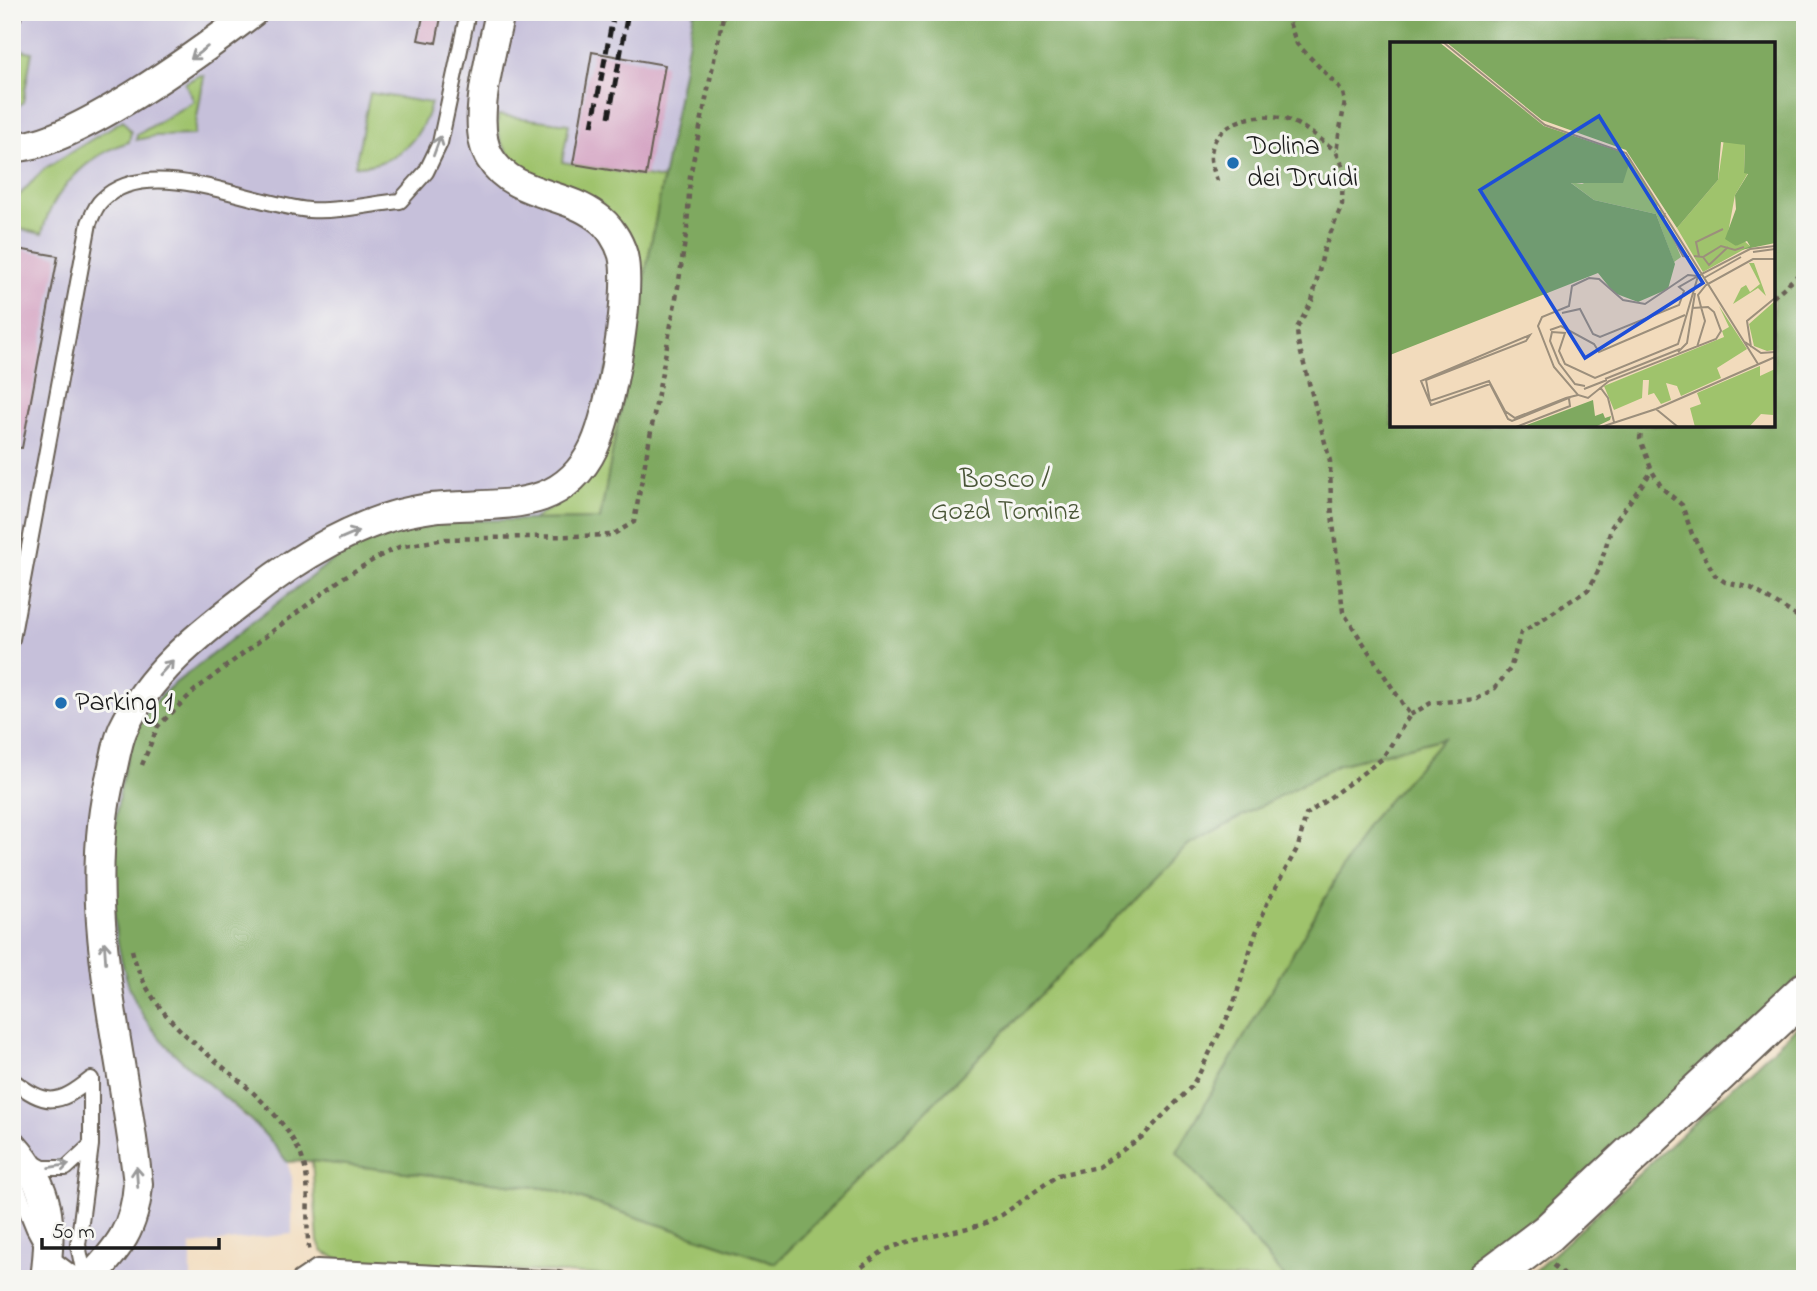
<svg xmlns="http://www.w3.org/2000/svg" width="1817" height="1291" viewBox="0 0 1817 1291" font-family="'Indie Flower',sans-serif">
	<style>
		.industrial { fill: #c6c0da }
		.green { fill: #9fc36c; stroke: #5e7044; stroke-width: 2 }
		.forest { fill: #7fa960; stroke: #4e623e; stroke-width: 2; fill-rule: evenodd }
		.building { fill: #d4a3c2 }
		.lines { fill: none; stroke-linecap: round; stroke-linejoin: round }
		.lane-casing { stroke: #675f54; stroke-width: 18 }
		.street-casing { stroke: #675f54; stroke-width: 32 }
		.secondary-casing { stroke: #675f54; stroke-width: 42 }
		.path { stroke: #675f54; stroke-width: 4.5; stroke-dasharray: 5 5; stroke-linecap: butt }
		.lane { stroke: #fff; stroke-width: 14 }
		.street { stroke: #fff; stroke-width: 28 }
		.secondary { stroke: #fff; stroke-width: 38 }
		.rail { stroke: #1c1c1c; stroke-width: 5; stroke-dasharray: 10 5; stroke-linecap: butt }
		.oneway { stroke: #999 }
		.poi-dot { fill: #1f6fb2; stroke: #f6f6f2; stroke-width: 2.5 }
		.labels { text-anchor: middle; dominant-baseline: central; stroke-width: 6; stroke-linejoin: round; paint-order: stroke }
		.poi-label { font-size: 28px; fill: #1c1c1c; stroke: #f6f6f2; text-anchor: start }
		.park-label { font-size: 28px; fill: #4a5638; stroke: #f6f6f2 }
		.inset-road { fill: none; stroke: #9c8f7c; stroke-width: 2 }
		.view { fill: #1d4ed8; fill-opacity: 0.15; stroke: #1d4ed8; stroke-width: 3.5 }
		.inset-edge { fill: none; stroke: #1c1c1c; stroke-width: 3.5 }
	</style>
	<rect width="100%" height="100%" fill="#f6f6f2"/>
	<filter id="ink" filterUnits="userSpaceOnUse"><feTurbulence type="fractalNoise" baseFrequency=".0143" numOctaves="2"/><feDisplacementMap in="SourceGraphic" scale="14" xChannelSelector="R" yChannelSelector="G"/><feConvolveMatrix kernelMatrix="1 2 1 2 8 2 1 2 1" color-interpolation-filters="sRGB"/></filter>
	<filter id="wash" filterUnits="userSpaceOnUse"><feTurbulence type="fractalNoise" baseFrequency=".00686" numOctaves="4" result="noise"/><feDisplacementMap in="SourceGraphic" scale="28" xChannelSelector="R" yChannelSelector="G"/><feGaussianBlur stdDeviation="1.57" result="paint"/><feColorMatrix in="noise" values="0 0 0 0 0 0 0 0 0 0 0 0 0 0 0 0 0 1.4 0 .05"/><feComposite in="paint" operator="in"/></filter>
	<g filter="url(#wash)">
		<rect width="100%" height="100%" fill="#f2dbbc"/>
		<path class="industrial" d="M12,12H694L600,519L431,521L359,544L326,565L169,688L150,706L135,1002L165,1045L274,1143L287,1162L292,1178V1234L191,1245V1279H12Z"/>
		<path class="green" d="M12,48L32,52L23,102L15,109L12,108Z
			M200,75L204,76L194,135L155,136L136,140L137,135L194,101L185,83Z
			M370,93L431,103C421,140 395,166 355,166Z
			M498,115L569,124L562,162L663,179L600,519L532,520L562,501L633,293L603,205L577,189L533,175L515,163L501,142L497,127Z
			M123,120L131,132L129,142C88,154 51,192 42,234L12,227V203L44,169Z
			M1445,738L1370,821L1177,1152L1286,1279H679L345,1262L323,1252L318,1242L312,1161L551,1189L776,1263L1189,844L1338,765Z"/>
		<path class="forest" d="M694,12H1805V973L1536,1218L1459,1275L1451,1279H1286L1177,1152L1370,821L1444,738L1338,765L1189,844L776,1263L551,1189L312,1161L287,1162C250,1107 187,1077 148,1023C99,956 106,804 137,730C144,713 156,700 169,688L326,565L359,544L391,530L431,521L600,519ZM1392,44H1773V425H1392Z
			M1805,1019V1279H1522L1537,1269Z"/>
		<g id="blocks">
			<path class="building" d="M424,12H442L436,43L418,40Z
				M592,52L665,65L646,176L573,164Z
				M12,248L58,256L22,448L12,447Z"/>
		</g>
	</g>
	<g filter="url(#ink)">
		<use href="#blocks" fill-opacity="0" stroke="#675f54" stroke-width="2"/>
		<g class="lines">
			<g class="lane-casing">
				<path id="lane" d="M12,639L89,223C92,216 96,205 102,200C149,153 251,205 309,210C338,212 371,204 400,201L426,172L440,143L468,12
					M12,1080C46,1106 57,1106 91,1079
					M32,1162L43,1168H66L91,1145
					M12,1175L34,1229L48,1255L80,1279
					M85,1279L78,1245L91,1145V1079
					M299,1279L317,1267L559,1279"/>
			</g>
			<g class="street-casing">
				<path id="street" d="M12,147C69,149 205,49 253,12
					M12,1145C52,1189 52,1224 45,1279
					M89,1279C119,1248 135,1228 138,1184C124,1053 78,905 111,775C115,760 117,743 123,729C149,674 197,636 244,600C296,558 364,516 431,508C496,501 561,517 594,447C611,411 632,293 623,255C619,241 609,225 597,217C565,192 513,196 490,158C469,124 493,49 500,12"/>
			</g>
			<g class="secondary-casing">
				<path id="secondary" d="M1487,1279L1548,1233L1805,992"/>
			</g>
			<path class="path" d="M15,110L16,43L21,12
				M1217,181C1215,173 1210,163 1211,155C1213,119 1263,110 1290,121C1307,128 1321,140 1336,151
				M1773,297L1805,269
				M1642,425L1640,439L1652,471L1662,488L1682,505L1692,534L1715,575L1725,582L1751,588L1805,621
				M1410,715L1431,703L1477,699L1495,688L1510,669L1521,633L1589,589L1599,569L1612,526L1652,471
				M142,765L158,726L195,690L344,577L382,555L399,547L445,539L612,535L634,522L678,287L687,228L690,176L724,12
				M132,950C156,1047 260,1069 300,1153C314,1183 303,1221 310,1253
				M1553,1265L1569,1279
				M846,1279L883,1251L907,1242L981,1225L1002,1215L1058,1175L1098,1167L1142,1137L1191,1087L1199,1074L1233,1006L1254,938L1268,901L1298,847L1306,815L1382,759L1410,715L1343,612L1331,505L1330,461L1298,342L1297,328L1312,301L1324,249L1342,205L1343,166L1336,151L1345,102L1343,93L1336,84L1297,44L1285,12"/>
			<use href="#lane" class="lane"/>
			<use href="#street" class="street"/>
			<use href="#secondary" class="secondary"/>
			<path class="rail" d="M609,117L628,12
				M592,126L614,12"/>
		</g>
		<defs><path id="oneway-shaft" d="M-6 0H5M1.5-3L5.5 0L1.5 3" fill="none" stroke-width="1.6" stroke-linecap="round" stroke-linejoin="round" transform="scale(1.75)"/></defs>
		<g class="oneway">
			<use href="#oneway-shaft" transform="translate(199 53) rotate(143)"/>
			<use href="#oneway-shaft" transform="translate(437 146) rotate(-70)"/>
			<use href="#oneway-shaft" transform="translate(349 535) rotate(-23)"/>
			<use href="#oneway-shaft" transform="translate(166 668) rotate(-48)"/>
			<use href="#oneway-shaft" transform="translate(105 952) rotate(-94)"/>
			<use href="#oneway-shaft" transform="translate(59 1166) rotate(-9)"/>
			<use href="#oneway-shaft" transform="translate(137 1177) rotate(-94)"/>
		</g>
	</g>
	<g class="poi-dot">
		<circle cx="1233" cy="163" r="7"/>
		<circle cx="61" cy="703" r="7"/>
	</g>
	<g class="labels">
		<g class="poi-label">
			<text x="1247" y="147">Dolina<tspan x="1247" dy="32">dei Druidi</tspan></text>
			<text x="75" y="703">Parking 1</text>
		</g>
		<g class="park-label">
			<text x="1005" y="480">Bosco /<tspan x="1005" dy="32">Gozd Tominz</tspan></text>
		</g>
	</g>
	<g transform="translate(1390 42)">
		<rect width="385" height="385" fill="#f2dbbc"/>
		<path d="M334,97L355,103L354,130L358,131L345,153L338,191L346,204L353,198L360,204L313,230L287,186L328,138ZM240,119L268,162L266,168H271L291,215L284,220L266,172L204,158L180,140L192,142ZM359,221H364L376,254L368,246L343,262L351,246L356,243L360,250L370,242ZM385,259V308L377,309L364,304L359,282ZM329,264L357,307L327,326L331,336L291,354L287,344L276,341L281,358L271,362L264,351L258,353L259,338H253L252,356L224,368L214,344L334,295L332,289L339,285ZM370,324V334L385,327L383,373L371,372L359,385H305L300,366L311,362L307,351Z" fill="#9fc36c"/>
		<path d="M0,0H49L154,84L232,110L240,119L233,141H181L204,158L266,172L285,222L278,247L248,260L224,251L208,231L0,313ZM56,0H385V201L351,208L360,204L357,199L346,204L335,197L346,167L345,153L358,132L354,131L355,103L331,100L328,138L287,186L236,108L152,78ZM203,358L205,374L213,371L215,376L221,374L220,378L205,385H131Z" fill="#7fa960"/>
		<path class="inset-road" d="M53,0L155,83L236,111L368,322M275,171L273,177L293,214L299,215M363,210L385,207M304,214L313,215L331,204L345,208L354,205M309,214L306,200L333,187M313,215L319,223L338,205M314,236L351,215M311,265L308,253L316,243L363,217H385M302,266L318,265L324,270L331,289L326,297L219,339L198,356L188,353L164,325L148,284L152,275L179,264L182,244L199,236L209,237L233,258L255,262L298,233L308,234L360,207L385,204M172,271L190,267L203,292L210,295L289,263L294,249L289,245L308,234L288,302L205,336L175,322L169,309L175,291L162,290L160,299L169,321L185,342L195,344M160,288L171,284L204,302L209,310L295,273M355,300L371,311L385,310M307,305L315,279L311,265M361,305L357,279L385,256M288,310L297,301L305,251M215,337L290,307M210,345L218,356L224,380M194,347L217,338M181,355L122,379L118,377L100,342L41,363L31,339L140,293L136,299L36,338L40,359L99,339L115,369L125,376L176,356L188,353M266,367L288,385M126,385L180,364L179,357M211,385L266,367L385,315"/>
		<path class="view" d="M209,74L313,241L195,316L90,148Z"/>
		<rect width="385" height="385" class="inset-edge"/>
	</g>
	<rect width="1817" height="1291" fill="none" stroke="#f6f6f2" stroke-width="42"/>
	<path d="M42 1238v10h177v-10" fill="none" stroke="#1c1c1c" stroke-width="3.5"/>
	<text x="52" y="1238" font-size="21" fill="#1c1c1c" stroke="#f6f6f2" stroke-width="5" paint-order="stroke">50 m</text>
</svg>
